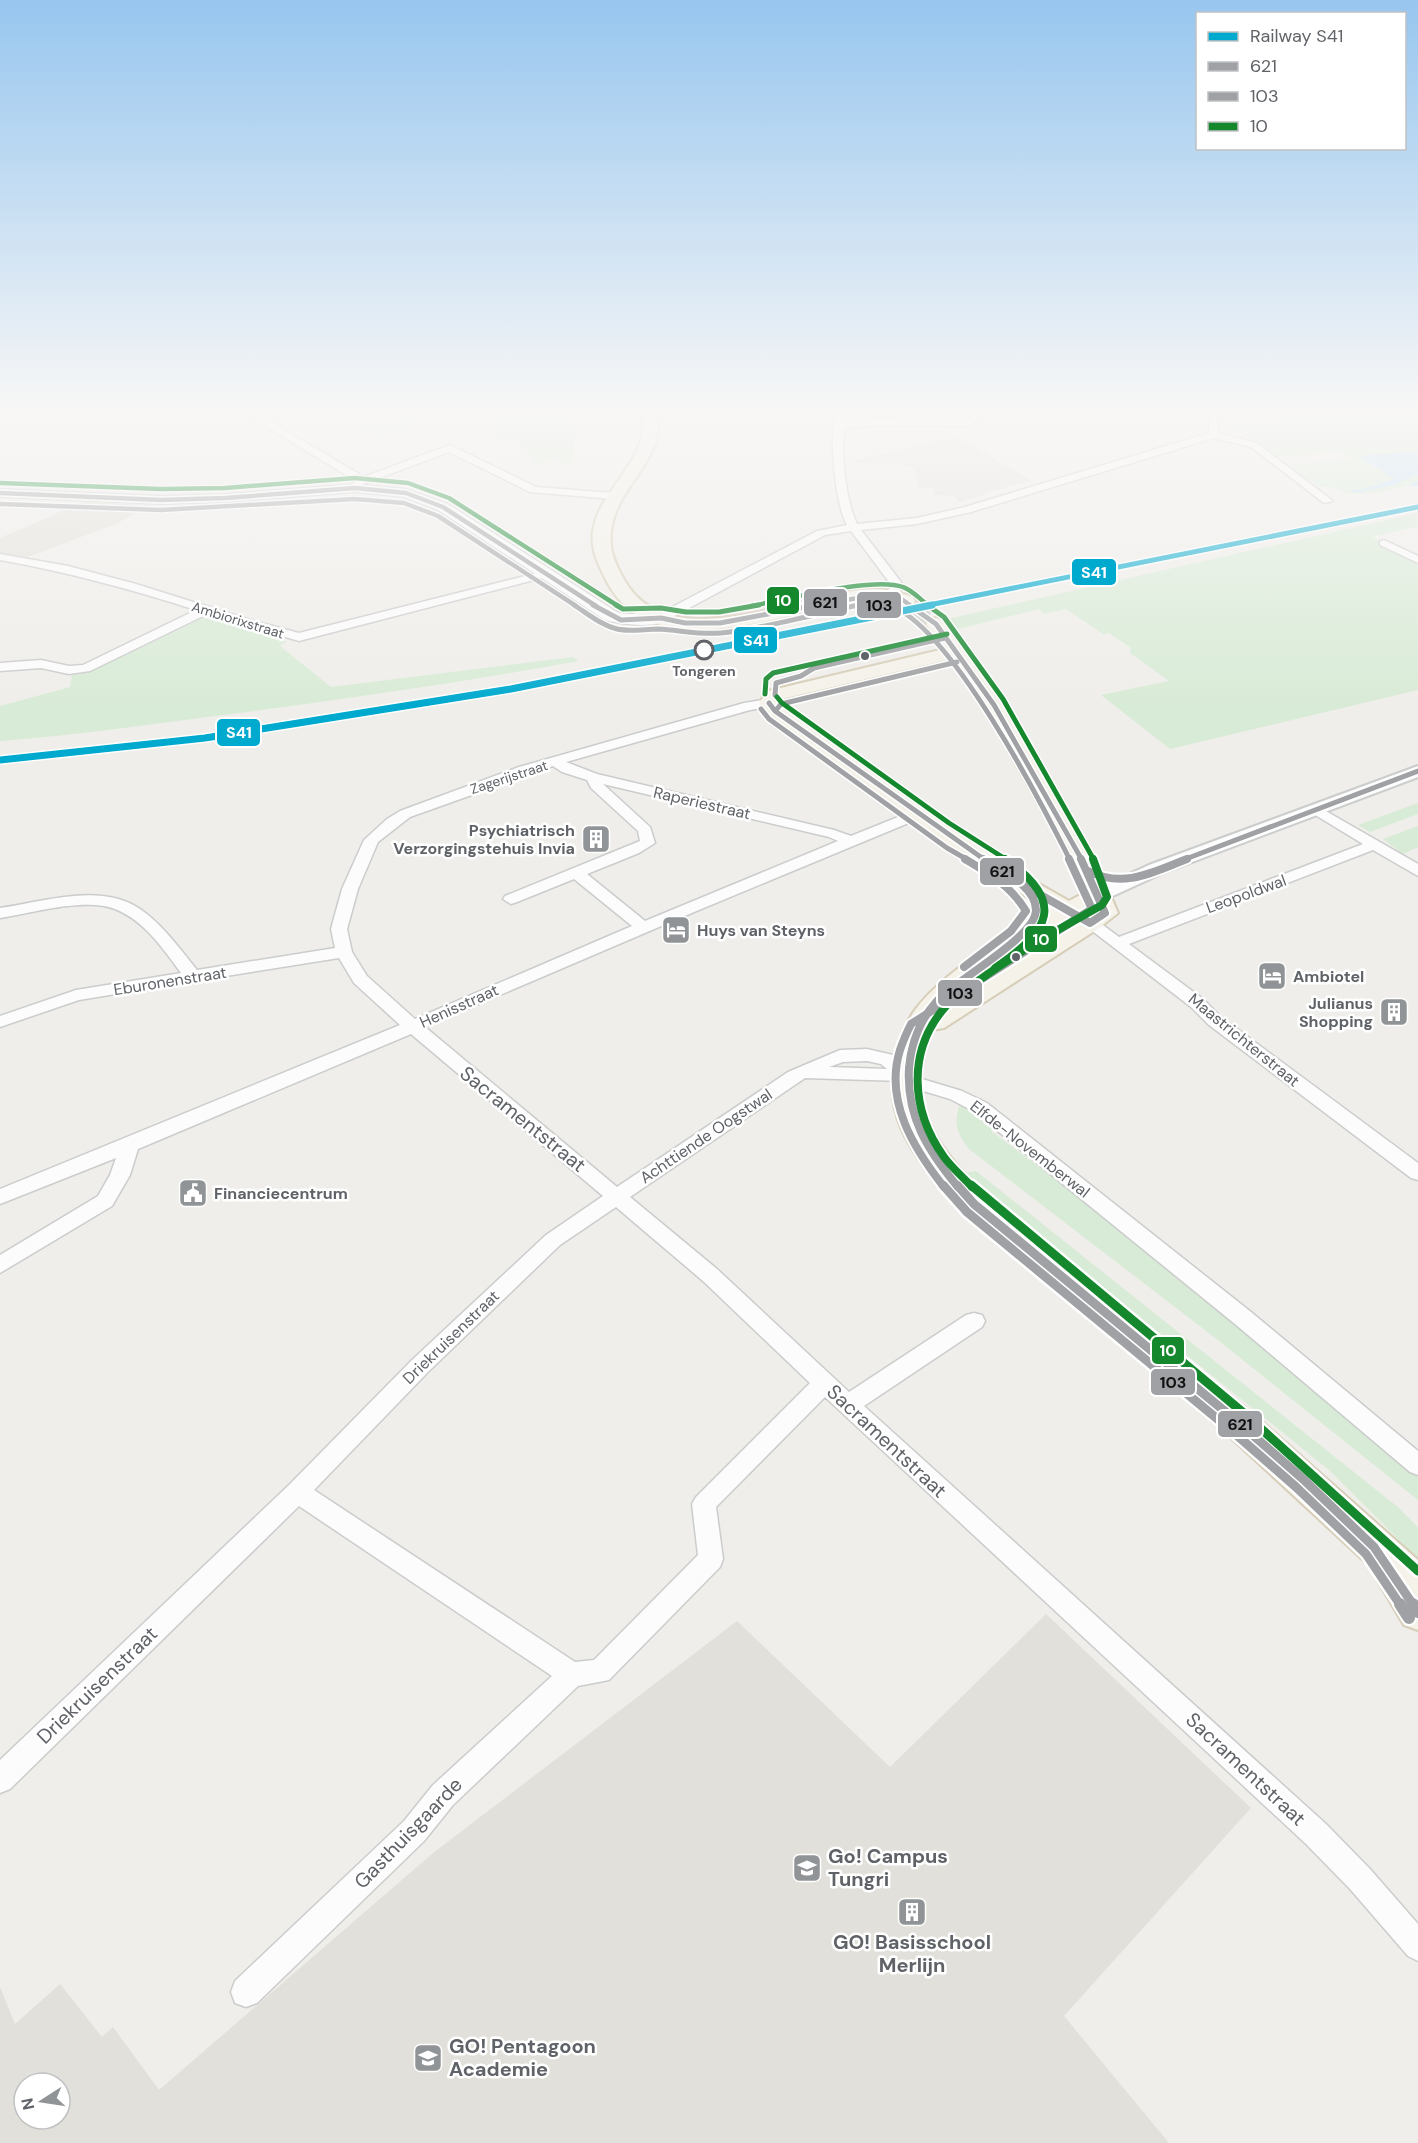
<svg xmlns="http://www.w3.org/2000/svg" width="1418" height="2143" viewBox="0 0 1418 2143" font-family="'DM Sans',sans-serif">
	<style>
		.education { fill: #e2e0da; fill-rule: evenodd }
		.green { fill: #d8ebd6 }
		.water { fill: #bfe0f9 }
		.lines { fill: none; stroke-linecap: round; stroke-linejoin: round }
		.stream { stroke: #bfe0f9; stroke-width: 4 }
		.primary-tunnel-far1 { stroke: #cbcbca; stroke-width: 16; stroke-dasharray: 16 8; stroke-linecap: butt }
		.primary-tunnel { stroke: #cbcbca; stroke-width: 21; stroke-dasharray: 21 10; stroke-linecap: butt }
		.minor-casing { stroke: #cbcccc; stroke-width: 3 }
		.tertiary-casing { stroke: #cbcccc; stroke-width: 4 }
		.secondary-casing { stroke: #cacacb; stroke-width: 2 }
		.primary-casing { stroke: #d7ceb8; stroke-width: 4 }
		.minor { fill: #fdfcfc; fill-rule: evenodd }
		.tertiary { fill: #fdfcfc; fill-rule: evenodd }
		.secondary { fill: #fdfcfc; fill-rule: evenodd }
		.primary { fill: #f4f2e9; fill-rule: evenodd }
		.bus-1-far4-casing { stroke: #fff; stroke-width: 7 }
		.bus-1-far3-casing { stroke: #fff; stroke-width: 8 }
		.bus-1-far2-casing { stroke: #fff; stroke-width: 12 }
		.bus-1-far1-casing { stroke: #fff; stroke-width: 14 }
		.bus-1-casing { stroke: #fff; stroke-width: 16 }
		.bus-2-far4-casing { stroke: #fff; stroke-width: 7 }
		.bus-2-far3-casing { stroke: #fff; stroke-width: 8 }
		.bus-2-far2-casing { stroke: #fff; stroke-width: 12 }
		.bus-2-far1-casing { stroke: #fff; stroke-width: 14 }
		.bus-2-casing { stroke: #fff; stroke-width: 16 }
		.bus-3-far3-casing { stroke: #fff; stroke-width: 7 }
		.bus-3-far2-casing { stroke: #fff; stroke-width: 8 }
		.bus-3-far1-casing { stroke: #fff; stroke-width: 12 }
		.bus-3-casing { stroke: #fff; stroke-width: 14 }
		.bus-1-far4 { stroke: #9fa1a4; stroke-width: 4.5 }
		.bus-1-far3 { stroke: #9fa1a4; stroke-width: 5 }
		.bus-1-far2 { stroke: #9fa1a4; stroke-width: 8 }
		.bus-1-far1 { stroke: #9fa1a4; stroke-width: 9 }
		.bus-1 { stroke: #9fa1a4; stroke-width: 12 }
		.bus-2-far4 { stroke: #9fa1a4; stroke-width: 4.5 }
		.bus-2-far3 { stroke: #9fa1a4; stroke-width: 5 }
		.bus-2-far2 { stroke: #9fa1a4; stroke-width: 8 }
		.bus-2-far1 { stroke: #9fa1a4; stroke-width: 9 }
		.bus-2 { stroke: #9fa1a4; stroke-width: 12 }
		.bus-3-far3 { stroke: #15882e; stroke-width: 4.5 }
		.bus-3-far2 { stroke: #15882e; stroke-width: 5 }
		.bus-3-far1 { stroke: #15882e; stroke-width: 8 }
		.bus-3 { stroke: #15882e; stroke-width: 9 }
		.rail-1-far1-casing { stroke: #fff; stroke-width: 8 }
		.rail-1-casing { stroke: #fff; stroke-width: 10 }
		.rail-1-far1 { stroke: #00a9ce; stroke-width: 5 }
		.rail-1 { stroke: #00a9ce; stroke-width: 7 }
		.stop-dot { fill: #fff; stroke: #5f6368; stroke-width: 3 }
		.bus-dot { fill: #5f6368; stroke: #fff; stroke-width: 2 }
		.labels { text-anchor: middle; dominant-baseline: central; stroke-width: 5; stroke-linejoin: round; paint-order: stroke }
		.far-street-label { font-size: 14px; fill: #5f6368; stroke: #fff }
		.far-stop-label { font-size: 14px; font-weight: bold; fill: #5f6368; stroke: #fff }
		.street-label { font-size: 16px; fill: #5f6368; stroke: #fff }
		.poi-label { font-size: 16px; font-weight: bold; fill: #5f6368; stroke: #fff; text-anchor: start }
		.near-street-label { font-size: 20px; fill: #5f6368; stroke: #fff }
		.near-poi-label { font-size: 20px; font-weight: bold; fill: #5f6368; stroke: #fff; text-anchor: start }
		.line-badge { stroke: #fff; stroke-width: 2 }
		.badge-label { font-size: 16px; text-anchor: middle; font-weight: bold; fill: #fff }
		.pale-badge-label { font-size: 16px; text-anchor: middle; font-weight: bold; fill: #111 }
	</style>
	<rect width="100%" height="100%" fill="#efeeea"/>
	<path class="education" d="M956,437L1033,481L1006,486L1007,488L984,492L985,494L960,502L953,496L934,495L932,488H918L914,469L909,467L898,464L855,463V460Z
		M83,502L150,505L118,523L28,557L0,553V538Z
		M1046,1614L1251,1808L1064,2016L1169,2143H0V1987L15,2024L60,1984L102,2037L113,2027L159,2090L433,1853L737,1621L890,1767ZM24,2083H60V2119H24Z"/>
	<path class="green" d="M420,407H564L577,428L574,443V463L566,464C560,458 553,460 544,460L543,464H534L528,451L513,438L499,440C492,432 494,421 486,413L412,420L417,424L378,437L356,428L399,422L391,413Z
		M1366,407H1412L1418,409V483L1380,493L1350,494L1330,487H1320L1289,465L1352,459L1342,452L1276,456L1229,425Z
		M1418,513V526L1372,537L1418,563V690L1170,749L1101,695L1169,681L1130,653L1131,648L1109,633L1103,634L1066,609L1044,614L1039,609L958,629L947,619Z
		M204,616L286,642L280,646L331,687L573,657L579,661C464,682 348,699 231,714C154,724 78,735 0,741V706L70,687L72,674L87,671L193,619Z
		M1418,803V814L1370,832L1358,825Z
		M1418,826V847L1403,854L1383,839Z
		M960,1104L993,1129L991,1131L1196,1285L1194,1289L1197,1296L1205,1300L1212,1299L1418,1474V1500L1214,1337L969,1149C957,1134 953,1123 960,1104Z
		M976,1171L1399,1508L1418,1527V1559L1329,1470L969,1179L965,1173Z"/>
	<path class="water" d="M1418,452V474L1393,485L1354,493L1352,490L1363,489L1395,479L1362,458L1364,455Z"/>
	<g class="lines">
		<path class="stream" d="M1413,485L1418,483"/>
		<path class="primary-tunnel-far1" d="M906,601L913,606"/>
		<path class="primary-tunnel" d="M911,605L936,624"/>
		<g class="minor-casing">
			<path id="minor" d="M16,407H26L32,413L24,415Z
				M234,407H245L359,474L361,478L450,445L536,487L614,493L619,496L614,499L530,492L449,452L363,484L355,491L350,488L354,482L351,478Z
				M831,407H841L845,422L877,419L968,420L980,411L1008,407H1032L983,416L970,426L877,425L845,428C840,452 846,501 857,524L917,518L965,507L1209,433V420L1214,407H1224L1218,420V433L1257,443L1333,501L1324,503L1251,447L1214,438L971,512L917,524L861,530L901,582L902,589L893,597H885L883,595L890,588L889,582L851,531L825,535L665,621H657V615L817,531L847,525C837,507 832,460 833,440C834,423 836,425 831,407Z
				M1384,540L1418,556V563L1380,545V541Z
				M0,554L68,566L136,584L250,620L299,633L545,571L551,574L549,576L299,641L207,614L90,671L69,674L41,668L0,671V663L41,660L69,666L83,665L196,610C130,589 68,572 0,560Z
				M769,699L774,700L776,703L774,706L750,710L566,762L597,774L834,830L851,836L913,811H923L925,814L923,817L694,912L425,1027L617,1187L788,1072L840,1050L867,1049L893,1055L922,1079L962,1091L987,1103L1251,1312L1418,1451V1475L1410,1472L1235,1324L973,1111L950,1099L910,1087L902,1081L805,1078L630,1197L717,1269L849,1392L966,1315L974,1313L982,1315L985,1321L982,1327L864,1406L1326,1824L1370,1869L1418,1924V1961L1408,1956L1350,1889L1306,1844L825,1397L716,1507L723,1559L720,1567L609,1680L578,1686L453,1805L424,1841L257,2003L246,2007L235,2003L231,1992L235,1981L404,1821L433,1785L552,1676L299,1506L10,1789L0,1793V1760L289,1485L412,1360L546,1235L603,1196L411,1034L138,1149L130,1175L112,1206L0,1273V1255L98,1196L110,1175L116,1158L0,1204V1189L400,1025L354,983L339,958L201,980L194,983L189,982L79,1000L0,1027V1016L76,990L181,973C164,950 144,920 115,909C86,897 31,913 0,918V908C43,902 101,882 140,909C163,925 180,949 197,970L335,948L331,929L342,889L364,840L387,819L400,811L519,767L744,703ZM553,766L562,772L587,780L591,788L638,831L640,841L505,896L503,899L511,904L517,902L574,879L632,926L415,1019L367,976L352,952L347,929L358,889L378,842L410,817ZM603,784L829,837L838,841L645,921L587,874L639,853L655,843L650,827ZM867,1061L881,1064L887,1069L829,1067L843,1062ZM616,1207L703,1281L810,1383L696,1497L692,1504L698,1555L594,1660L575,1662L314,1490L428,1372L560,1245Z
				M1317,806L1418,864V876L1373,850L1129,944L1203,999L1221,1017L1418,1163V1180L1411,1178L1209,1025L1191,1007L1082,923L1090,918L1096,920L1119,937L1363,844L1312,813L1310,810L1312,807Z"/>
		</g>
		<g class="tertiary-casing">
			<path id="tertiary" d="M1418,766V777L1163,873L1104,900H1090L1087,896L1090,892L1149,865Z"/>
		</g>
		<g class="secondary-casing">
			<path id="secondary" d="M355,484L406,489L448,504L617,612C634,617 651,610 667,614L670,618L667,622C646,627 625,625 605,620L438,510L404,497L355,492L226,502L161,504L0,497V489L161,496L226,494Z"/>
		</g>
		<g class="primary-casing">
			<path id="primary" d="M640,407H654C655,413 658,419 658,425C658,469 606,494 611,546C612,557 617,566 622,576C667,665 805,588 877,589C889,590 901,593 913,597L915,601L913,605C903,607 896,602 886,601C876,600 865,601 855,602C781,613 649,670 605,578C597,562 589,545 594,526C602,490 643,463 643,425C643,419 641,413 640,407Z
				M936,618L943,620C1010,712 1074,808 1118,913L1099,928L944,1028L932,1030C928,1039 926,1048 924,1057C911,1119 946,1154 985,1196L1252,1413L1418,1560V1630L1404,1625L1372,1571L1373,1569L1226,1433L963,1212C941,1188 920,1165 905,1136C893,1113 889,1086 895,1061C899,1043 904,1025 915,1010C946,969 1006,936 1051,911C951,854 860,783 768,715L759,703L768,691L944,649L926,624L929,620ZM951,659L984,706L1076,871L1084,893L1069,901L1025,876L968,839L780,703L782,699ZM1069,922L1072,923L970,987L1019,949Z"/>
		</g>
		<use href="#minor" class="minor"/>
		<use href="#tertiary" class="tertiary"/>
		<use href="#secondary" class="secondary"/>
		<use href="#primary" class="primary"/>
		<g class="bus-1-far4-casing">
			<path id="bus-1-far4" d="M0,493L161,500L226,498L355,488L406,493L443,507L596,606
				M808,606L883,594L899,597L911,606"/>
		</g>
		<g class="bus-1-far3-casing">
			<path id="bus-1-far3" d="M593,605L621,620L661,618L685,623H720L816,605
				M909,605L936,624L994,705L1082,860
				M775,695L776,683L801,676L814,668L945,638
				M769,703L775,711L985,860
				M1183,860L1418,771"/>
		</g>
		<g class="bus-1-far2-casing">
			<path id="bus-1-far2" d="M983,859L1016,881L1090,923L1105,913L1081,859
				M1088,871C1124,889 1153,872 1187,859
				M958,1187C928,1151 906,1116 909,1068C911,1044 920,1020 937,1001C957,979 1036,937 1036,910C1036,888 1006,873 990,863"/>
		</g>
		<g class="bus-1-far1-casing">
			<path id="bus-1-far1" d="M957,1185L974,1204L1239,1423L1303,1479L1374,1547L1414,1606"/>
		</g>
		<g class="bus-1-casing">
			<path id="bus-1" d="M1413,1604L1418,1612"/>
		</g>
		<g class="bus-2-far4-casing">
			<path id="bus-2-far4" d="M0,504L161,510L355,499L404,503L438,516L576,606
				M861,606H890"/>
		</g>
		<g class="bus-2-far3-casing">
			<path id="bus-2-far3" d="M574,605C588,614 601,625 617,629C629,632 645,629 658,629C679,630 700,635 721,633C755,630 790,620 824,613C843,609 872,599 891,606C951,628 1041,802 1070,860
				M761,709L769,719L947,848L968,860
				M777,709L781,704L957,662"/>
		</g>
		<g class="bus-2-far2-casing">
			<path id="bus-2-far2" d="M964,967L1011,931L1026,911C1011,886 990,874 965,859
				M944,1187C914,1149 884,1101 900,1050C903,1041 907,1032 911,1024L1092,909L1069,859"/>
		</g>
		<g class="bus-2-far1-casing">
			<path id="bus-2-far1" d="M943,1185L967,1212L1232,1431L1296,1487L1366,1554L1401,1606"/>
		</g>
		<g class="bus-2-casing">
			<path id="bus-2" d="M1400,1604L1409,1618"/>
		</g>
		<g class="bus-3-far3-casing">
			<path id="bus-3-far3" d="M0,483L161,489L225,488L355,478L408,483L449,498L618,606
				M751,606C785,600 873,576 903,587C912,590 921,600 929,606"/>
		</g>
		<g class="bus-3-far2-casing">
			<path id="bus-3-far2" d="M616,605L623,609L661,608L686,612H719L759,605
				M927,605L944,617L1003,699L1094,860
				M765,694L766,679L773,673L947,634
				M777,697L782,703L949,823L1007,860"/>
		</g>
		<g class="bus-3-far1-casing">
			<path id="bus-3-far1" d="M995,968C1050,931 1067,902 1005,859
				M972,1187C963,1177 952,1168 944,1157C911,1111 906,1051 946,1006C955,997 968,989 978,981C1018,952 1059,929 1102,905L1107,897L1093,859"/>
		</g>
		<g class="bus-3-casing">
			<path id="bus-3" d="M971,1185L1246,1415L1418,1571"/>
		</g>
		<use href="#bus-1-far4" class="bus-1-far4"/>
		<use href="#bus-1-far3" class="bus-1-far3"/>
		<use href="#bus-1-far2" class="bus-1-far2"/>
		<use href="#bus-1-far1" class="bus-1-far1"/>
		<use href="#bus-1" class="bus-1"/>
		<use href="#bus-2-far4" class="bus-2-far4"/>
		<use href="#bus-2-far3" class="bus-2-far3"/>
		<use href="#bus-2-far2" class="bus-2-far2"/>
		<use href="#bus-2-far1" class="bus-2-far1"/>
		<use href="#bus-2" class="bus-2"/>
		<use href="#bus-3-far3" class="bus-3-far3"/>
		<use href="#bus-3-far2" class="bus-3-far2"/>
		<use href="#bus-3-far1" class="bus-3-far1"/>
		<use href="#bus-3" class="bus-3"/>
		<g class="rail-1-far1-casing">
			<path id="rail-1-far1" d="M924,606L1418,507"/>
		</g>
		<g class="rail-1-casing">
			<path id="rail-1" d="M0,760L205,738L511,689L932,605"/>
		</g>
		<use href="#rail-1-far1" class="rail-1-far1"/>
		<use href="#rail-1" class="rail-1"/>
	</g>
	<linearGradient id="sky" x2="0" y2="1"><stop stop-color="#97c6ef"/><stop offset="0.58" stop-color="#f8f7f6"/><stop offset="1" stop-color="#f8f7f6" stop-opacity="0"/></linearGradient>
	<rect width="1418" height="707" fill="url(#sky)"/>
	<defs>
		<g id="building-square" transform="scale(1.5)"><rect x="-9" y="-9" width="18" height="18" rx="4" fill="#919496" stroke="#fff"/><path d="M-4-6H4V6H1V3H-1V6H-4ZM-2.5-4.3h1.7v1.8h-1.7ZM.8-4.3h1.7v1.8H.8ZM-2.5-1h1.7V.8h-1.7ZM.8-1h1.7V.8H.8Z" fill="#fff"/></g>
		<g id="hotel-square" transform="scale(1.5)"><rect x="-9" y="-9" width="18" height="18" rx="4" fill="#919496" stroke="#fff"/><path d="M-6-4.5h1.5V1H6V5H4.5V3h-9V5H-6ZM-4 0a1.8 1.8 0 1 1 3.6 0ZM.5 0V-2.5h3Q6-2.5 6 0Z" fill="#fff"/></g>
		<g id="civic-square" transform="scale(1.5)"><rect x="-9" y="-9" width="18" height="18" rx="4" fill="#919496" stroke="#fff"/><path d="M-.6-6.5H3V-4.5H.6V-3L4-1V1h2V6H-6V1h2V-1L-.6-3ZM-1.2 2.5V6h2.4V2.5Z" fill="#fff"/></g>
		<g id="school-square" transform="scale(1.5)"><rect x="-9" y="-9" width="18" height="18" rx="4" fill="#919496" stroke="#fff"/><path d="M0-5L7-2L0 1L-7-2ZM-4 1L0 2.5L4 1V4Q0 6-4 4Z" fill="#fff"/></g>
	</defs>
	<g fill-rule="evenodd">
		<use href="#building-square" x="596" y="839"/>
		<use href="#hotel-square" x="676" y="930"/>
		<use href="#hotel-square" x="1272" y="976"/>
		<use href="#building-square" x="1394" y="1012"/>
		<use href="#civic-square" x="193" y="1193"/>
		<use href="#school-square" x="807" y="1868"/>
		<use href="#building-square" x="912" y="1912"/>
		<use href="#school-square" x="428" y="2058"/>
	</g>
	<circle class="stop-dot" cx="704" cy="650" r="9"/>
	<g class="bus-dot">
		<circle cx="865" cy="656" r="5"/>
		<circle cx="1016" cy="957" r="5"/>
	</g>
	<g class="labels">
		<g class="far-street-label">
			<text transform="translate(238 620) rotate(17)">Ambiorixstraat</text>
			<text transform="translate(509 777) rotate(-18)">Zagerijstraat</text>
		</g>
		<g class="far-stop-label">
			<text x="704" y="671">Tongeren</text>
		</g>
		<g class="street-label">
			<text transform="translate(702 803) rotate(13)">Raperiestraat</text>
			<text transform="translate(1246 894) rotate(-20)">Leopoldwal</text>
			<text transform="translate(170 981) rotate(-9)">Eburonenstraat</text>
			<text transform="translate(459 1006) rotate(-24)">Henisstraat</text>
			<text transform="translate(1244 1040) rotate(39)">Maastrichterstraat</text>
			<text transform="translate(706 1136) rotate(-34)">Achttiende Oogstwal</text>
			<text transform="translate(1030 1149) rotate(38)">Elfde-Novemberwal</text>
			<text transform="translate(451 1337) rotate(-44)">Driekruisenstraat</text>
		</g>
		<g class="poi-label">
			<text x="575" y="830" text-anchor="end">Psychiatrisch<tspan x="575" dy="18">Verzorgingstehuis Invia</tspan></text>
			<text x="697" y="930">Huys van Steyns</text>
			<text x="1293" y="976">Ambiotel</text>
			<text x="1373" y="1003" text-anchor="end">Julianus<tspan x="1373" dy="18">Shopping</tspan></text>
			<text x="214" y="1193">Financiecentrum</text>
		</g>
		<g class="near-street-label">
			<text transform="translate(523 1119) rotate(39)">Sacramentstraat</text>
			<text transform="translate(887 1441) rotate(43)">Sacramentstraat</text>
			<text transform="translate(97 1685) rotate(-44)">Driekruisenstraat</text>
			<text transform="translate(1246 1769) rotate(43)">Sacramentstraat</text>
			<text transform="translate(408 1833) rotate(-46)">Gasthuisgaarde</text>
		</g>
		<g class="near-poi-label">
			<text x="828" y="1856">Go! Campus<tspan x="828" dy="23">Tungri</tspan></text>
			<text x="912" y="1942" text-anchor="middle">GO! Basisschool<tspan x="912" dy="23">Merlijn</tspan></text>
			<text x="449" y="2046">GO! Pentagoon<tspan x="449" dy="23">Academie</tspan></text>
		</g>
	</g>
	<g class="line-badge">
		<rect x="1071" y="558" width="46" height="28" rx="6" fill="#00a9ce"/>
		<rect x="766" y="586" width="34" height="29" rx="6" fill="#15882e"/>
		<rect x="803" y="588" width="45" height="29" rx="6" fill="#9fa1a4"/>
		<rect x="856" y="591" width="46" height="28" rx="6" fill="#9fa1a4"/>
		<rect x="733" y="626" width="45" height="28" rx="6" fill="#00a9ce"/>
		<rect x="216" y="718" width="45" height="29" rx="6" fill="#00a9ce"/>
		<rect x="979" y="857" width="46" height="29" rx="6" fill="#9fa1a4"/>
		<rect x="1024" y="925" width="34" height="28" rx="6" fill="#15882e"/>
		<rect x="937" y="979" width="46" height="28" rx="6" fill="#9fa1a4"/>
		<rect x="1151" y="1336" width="34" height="29" rx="6" fill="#15882e"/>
		<rect x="1150" y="1368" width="46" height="28" rx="6" fill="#9fa1a4"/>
		<rect x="1217" y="1410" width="46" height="28" rx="6" fill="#9fa1a4"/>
	</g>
	<g class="badge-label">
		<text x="1094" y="578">S41</text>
		<text x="783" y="606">10</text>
		<text x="756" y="646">S41</text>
		<text x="239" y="738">S41</text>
		<text x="1041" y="945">10</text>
		<text x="1168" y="1356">10</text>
	</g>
	<g class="pale-badge-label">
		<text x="825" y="608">621</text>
		<text x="879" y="611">103</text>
		<text x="1002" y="877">621</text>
		<text x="960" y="999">103</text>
		<text x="1173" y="1388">103</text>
		<text x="1240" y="1430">621</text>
	</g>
	<rect x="1196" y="12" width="210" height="138" fill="#ffffff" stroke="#bfc1c3" stroke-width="1.5"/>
	<rect x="1208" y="32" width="30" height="9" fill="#00a9ce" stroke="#bfc1c3" stroke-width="1.5"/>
	<text x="1250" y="42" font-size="18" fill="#5f6368">Railway S41</text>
	<rect x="1208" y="62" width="30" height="9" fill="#9fa1a4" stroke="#bfc1c3" stroke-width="1.5"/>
	<text x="1250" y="72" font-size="18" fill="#5f6368">621</text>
	<rect x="1208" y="92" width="30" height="9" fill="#9fa1a4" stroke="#bfc1c3" stroke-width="1.5"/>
	<text x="1250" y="102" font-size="18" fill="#5f6368">103</text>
	<rect x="1208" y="122" width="30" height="9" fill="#15882e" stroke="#bfc1c3" stroke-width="1.5"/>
	<text x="1250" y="132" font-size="18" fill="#5f6368">10</text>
	<g transform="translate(42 2101) rotate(258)"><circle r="28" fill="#ffffff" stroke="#bfc1c3" stroke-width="1.5"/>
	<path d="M0-4.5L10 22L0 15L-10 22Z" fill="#919496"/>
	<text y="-9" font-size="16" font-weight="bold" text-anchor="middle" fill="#5f6368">N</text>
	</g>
</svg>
